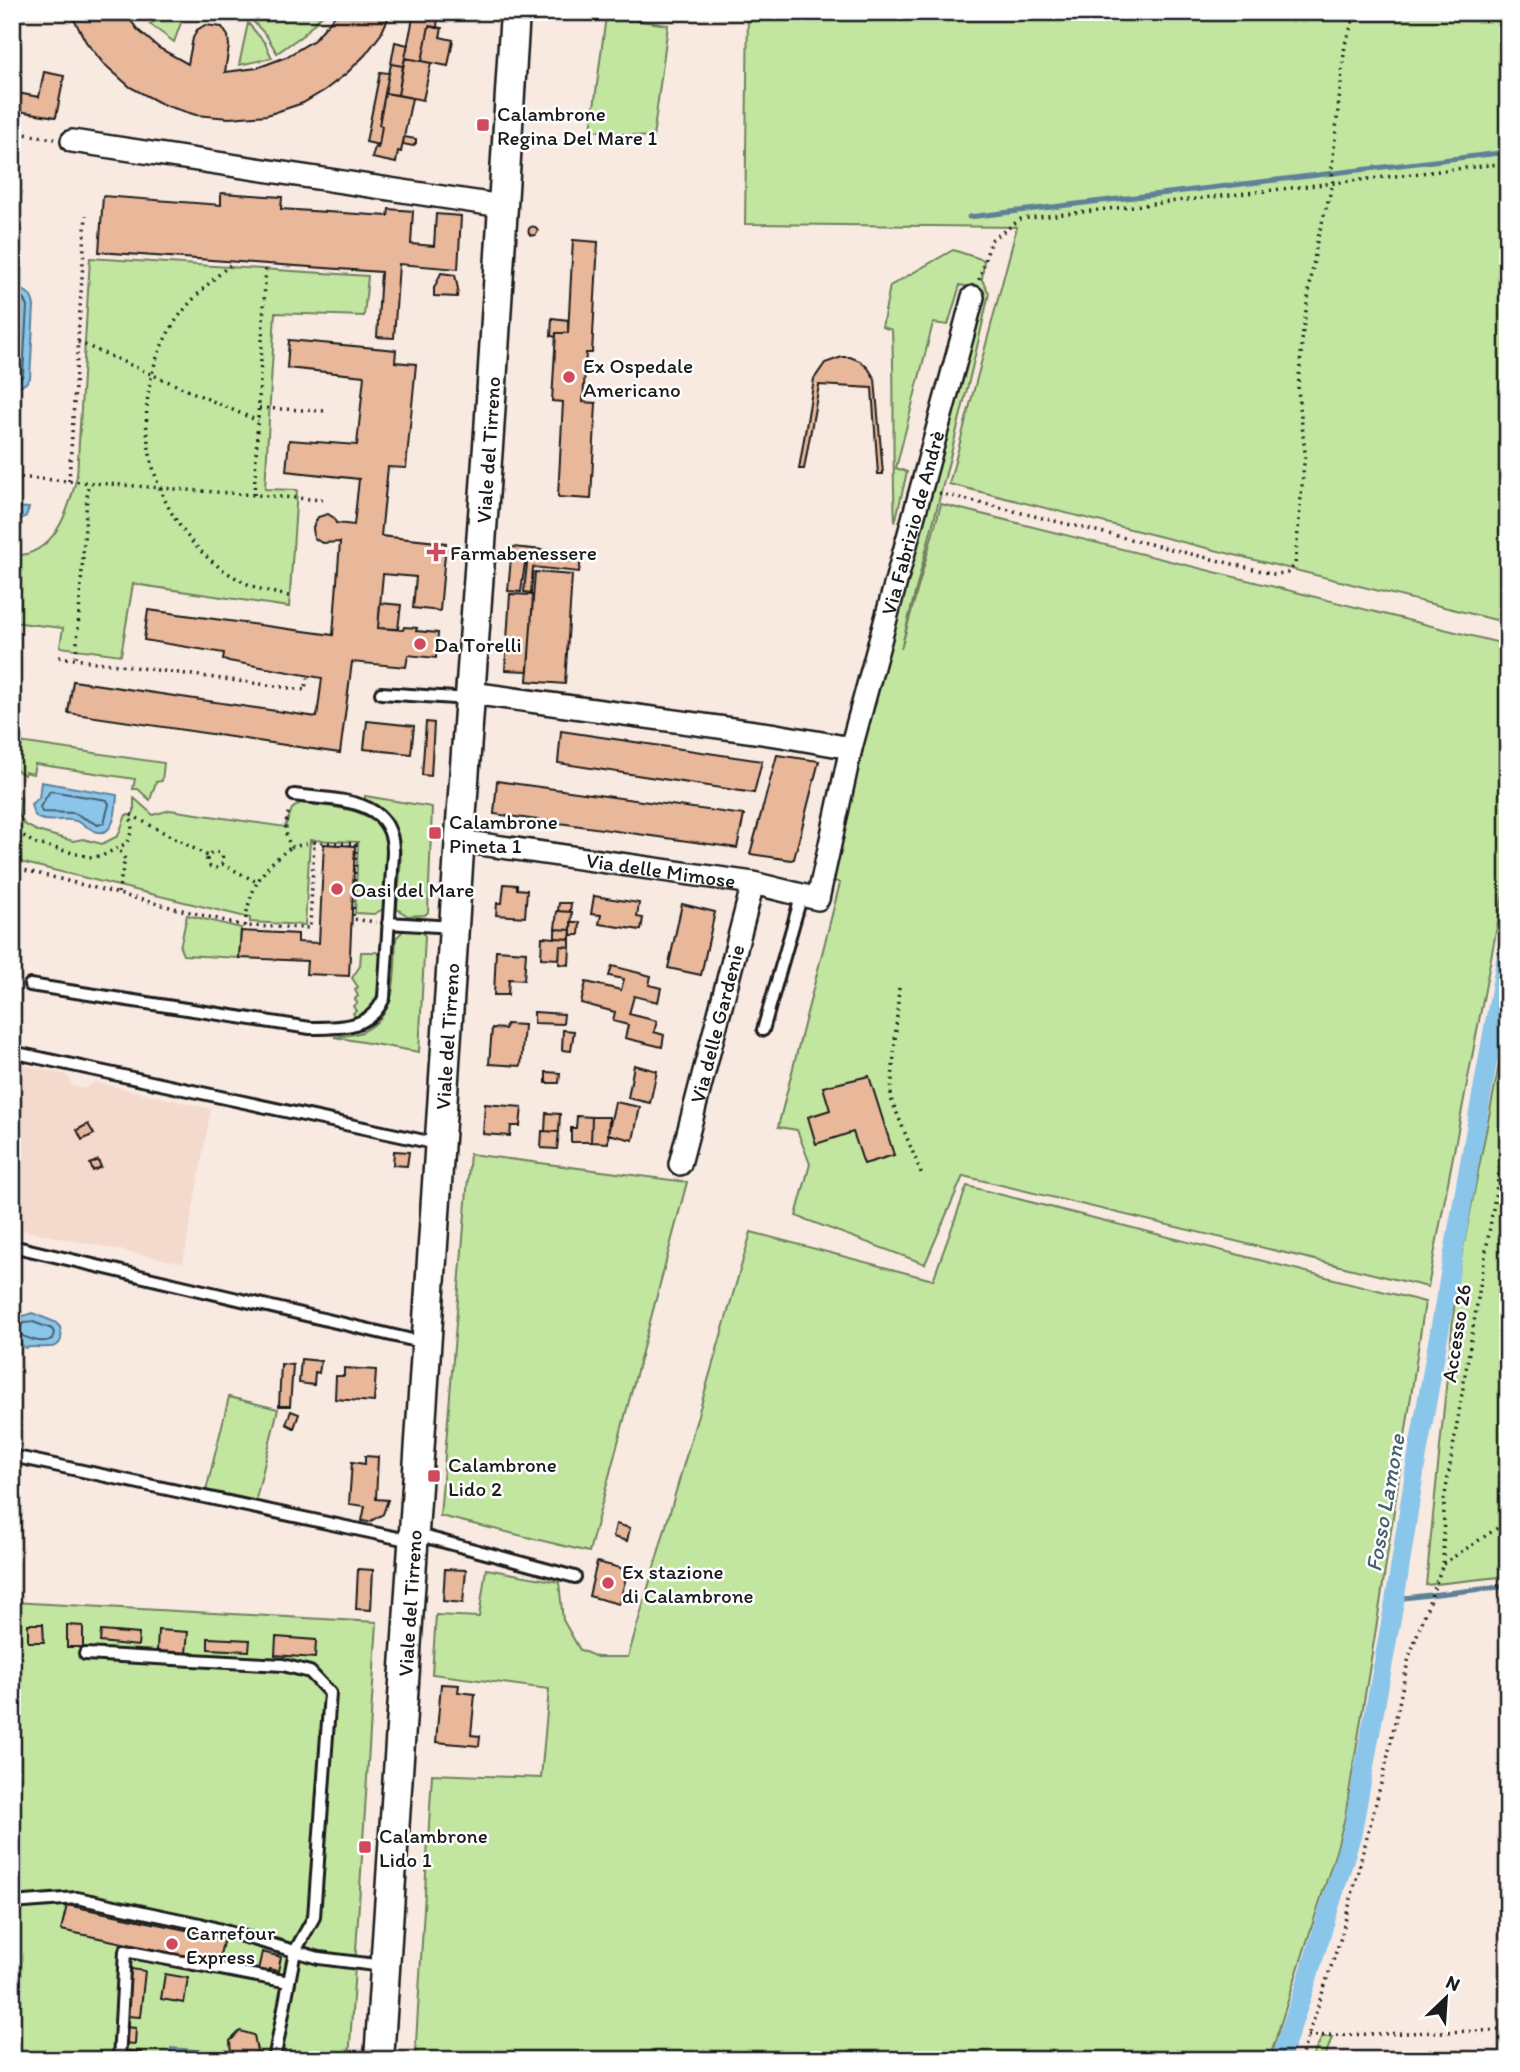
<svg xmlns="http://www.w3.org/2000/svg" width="1520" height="2072" viewBox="0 0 1520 2072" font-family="Itim,sans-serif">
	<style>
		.built { fill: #f4dacc }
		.green { fill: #c2e6a0; stroke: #6f815e; stroke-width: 2 }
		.water { fill: #8ac5ea; stroke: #5e8198; stroke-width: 2 }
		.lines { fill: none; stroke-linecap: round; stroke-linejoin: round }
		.shore { stroke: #48606e; stroke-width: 2 }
		.stream { stroke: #5e8198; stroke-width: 5 }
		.canal { stroke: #8ac5ea; stroke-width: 19 }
		.building { fill: #e9b79a; stroke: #1c1c1c; stroke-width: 2 }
		.service-casing { stroke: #1c1c1c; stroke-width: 16 }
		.minor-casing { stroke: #1c1c1c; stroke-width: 26 }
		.secondary-casing { stroke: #1c1c1c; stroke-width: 33 }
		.path { stroke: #1c1c1c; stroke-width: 3.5; stroke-dasharray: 2 5; stroke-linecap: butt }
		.service { stroke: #fff; stroke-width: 10 }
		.minor { stroke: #fff; stroke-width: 21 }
		.secondary { stroke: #fff; stroke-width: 28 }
		.poi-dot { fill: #d1495b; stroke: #fff; stroke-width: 2.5 }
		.labels { text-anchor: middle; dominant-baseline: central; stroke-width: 5; stroke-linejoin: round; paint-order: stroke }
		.poi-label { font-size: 21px; fill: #1c1c1c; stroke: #fff; text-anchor: start }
		.street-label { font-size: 21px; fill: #1c1c1c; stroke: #fff }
		.water-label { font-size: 23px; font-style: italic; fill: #48606e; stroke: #fff }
	</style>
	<rect width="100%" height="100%" fill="#f8e9e1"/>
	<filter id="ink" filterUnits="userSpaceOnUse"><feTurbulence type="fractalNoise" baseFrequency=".0143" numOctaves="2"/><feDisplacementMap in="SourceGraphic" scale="14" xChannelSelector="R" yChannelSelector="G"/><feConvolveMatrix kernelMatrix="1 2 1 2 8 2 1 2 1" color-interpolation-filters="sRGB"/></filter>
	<g filter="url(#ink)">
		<path class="built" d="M20,1064L67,1075L73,1086L84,1089L95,1082L211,1109L183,1263L12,1228V1129Z"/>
		<path class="green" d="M170,12H180L178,18L182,20L174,42L150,24Z
			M250,12H325L303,35L277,53L266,35L249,17Z
			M748,12H1508V623L949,484L1017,227L745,224Z
			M606,16L668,25L653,138L591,130Z
			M248,23L265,43L272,58L239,65Z
			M953,250L984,260L982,280L989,293C964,413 930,530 901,649L941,504L1508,645V869L1428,1287L963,1176L925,1264L796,1216L810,1164L797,1130L778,1127L840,883L832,880L828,872L973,288L960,285L948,325L933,323L896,468L907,472L895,523C892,458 895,394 892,330L882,327L890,286Z
			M90,258L368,276L364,316L275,313L265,489L297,490L289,607L133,584L121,655L60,647L63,628L12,622V556C55,556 69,510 77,476Z
			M12,741L164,763L162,781L156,782L150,800L138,789H133L135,779L35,764L33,774L25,772L24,775L12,767Z
			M365,796L432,807L428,912L425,915L408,916L397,909C399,865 414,821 365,801Z
			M14,797L21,798L19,814L24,824L37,831L73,841L83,839L102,844L118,836L126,815H131L134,812V798L153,815L170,810L285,827L292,809L300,803C332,808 380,805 387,845L383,909L374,914L355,913L358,842L310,840L305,925L250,922V918L12,860Z
			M187,915L241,928L239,958L183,955L180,948Z
			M404,930L422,931L425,936L419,1052L334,1037C343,1036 354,1035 362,1032C400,1015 394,972 396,938Z
			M361,952H376L382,956C380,981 382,1007 355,1017L353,1013L356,1011L353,1006L357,1003L355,999L358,996L355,990L358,987L352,978L360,966Z
			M1508,1019V1576L1426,1585L1457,1279Z
			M470,1154L687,1182L589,1552L440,1516Z
			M967,1186L1425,1302L1380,1604L1345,1817L1337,1848L1269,2060H415L432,1774L541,1778L549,1689L432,1674L436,1615L479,1617L486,1569L559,1582L563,1620L580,1650L597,1657H628L751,1232L933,1280Z
			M229,1397L278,1409L255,1503L206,1491Z
			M12,1602L377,1622L349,2060H12Z
			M1322,2037H1332L1324,2060H1311Z"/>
		<path class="water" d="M14,289C26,289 32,294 34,306L30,378L25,384L12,389Z
			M12,507L29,508L26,516L12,525Z
			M41,782L117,795C116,805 116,825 106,831C95,836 86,824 76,821C64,817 49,824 38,818C33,815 32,809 31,804L39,798Z
			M32,1313L55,1322L60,1327C68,1358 38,1343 25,1348L14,1339L12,1324L17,1318Z
			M171,2048L205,2051L204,2060H170Z"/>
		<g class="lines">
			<path class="shore" d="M12,296L23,298L27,306L23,375L20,379L12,382
				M12,304L18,308L14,370L12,373
				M50,791L107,800L109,804L104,823L98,825L74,813L42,812L40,807Z
				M33,1322L52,1329L54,1333L52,1339C42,1345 25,1338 16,1332V1328L24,1323Z"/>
			<path class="stream" d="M969,217L1508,152
				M1395,1599L1508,1586"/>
			<path class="canal" d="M1280,2060L1304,1990L1352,1834L1395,1599L1416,1463L1508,947"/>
		</g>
		<path class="building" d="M70,12H124L138,30L159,48L188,64L193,38L197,30L205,25L222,27L228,36L229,46L225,72L257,68L286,57L314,40L338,12H391L381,34L365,55L347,73L325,90L303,103L267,115L229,118L196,115L164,105L130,87L103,63L86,42Z
			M438,12L437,28L429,26L422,61L405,58L414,13L429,16L430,12Z
			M429,26L442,28L440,37L453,40L448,66L422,61Z
			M395,42L408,45L403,66L391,64Z
			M405,58L431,63L423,100L398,95Z
			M391,64L403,66L398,95L385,93Z
			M44,72L64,76L56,117L12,110V92L39,97Z
			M380,72L389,73L379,125L382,126L379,145L366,142Z
			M385,93L412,98L401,152L398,151L396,163L372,158L375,147L378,148L379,145L382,126L379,125Z
			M404,137L416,139V143L413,146L403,144Z
			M221,193L282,197L281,209L388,216L389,209L413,211L411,244L434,246L436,214L461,216L458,269L399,264L394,338L377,337L381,272L99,252L103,196L221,205Z
			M528.5 231a4.5 4.5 0 1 1 9 0a4.5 4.5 0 1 1-9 0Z
			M573,240L598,242L592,353H586L583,402L596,403L591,499L558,497L563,402L552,401L556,333H568Z
			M441,273L455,275L458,289L457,297L434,296V288Z
			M552,318L568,320V333H556V337L551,336Z
			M289,340L396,350L395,362L416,364L406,468L388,467L381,536L446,543L440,611L413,608L416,577L383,574L378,628L403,630L404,627L417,628L416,631L438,633L436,658L408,655L406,667L352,662L340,753L68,713L73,681L317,717L322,678L223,660L224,653L144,640L148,610L333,635L340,542L322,543L314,538L313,527L318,517L328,514L334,518L336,523L354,525L359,479L286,471L289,440L357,445L364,376L287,368Z
			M842,357H850L860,361L868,368L875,379L883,474H878L872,388L819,385L804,469H799L814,379L825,363Z
			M512,547L565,552L564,561L581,560L579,572L533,567L531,593L524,592L527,564L525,563L521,592L508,591Z
			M535,572L572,575L565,684L527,681Z
			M510,594L533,595L528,671L505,670Z
			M380,603L401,605L398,629L378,628Z
			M367,721L414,726L411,754L364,749Z
			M426,722L434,723L431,776L422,775Z
			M561,731L762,761L754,793L558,763Z
			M777,755L819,761L794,859L791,860L750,854Z
			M497,781L744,815L737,848L494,814Z
			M324,844L355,846L349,976L306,974L307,961L239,958L241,931L298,934V942L319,943Z
			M504,884L517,885V889L527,890L525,917L496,915L497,903H502Z
			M594,896L639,903L637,917L643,918L641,930L599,924L601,915L591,914Z
			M559,903H571L570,912L558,911Z
			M682,904L715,912L701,975L668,968Z
			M557,911L572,912L571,930L555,929Z
			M571,922H580L579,935H571Z
			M555,929L571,930L570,939L555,938Z
			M542,937L570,939V947L560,946L559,959L541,958Z
			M560,946L570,947L569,965L559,964Z
			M496,950L526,952L524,980L509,979L508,995H494Z
			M612,966L651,976L649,985L661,988L658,1002L634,996L629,1014L657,1021L654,1032L664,1035L662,1047L625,1038L628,1025L613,1021L615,1012L581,1003L586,982L621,990L624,979L609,976Z
			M534,1012L564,1014L563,1024L534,1023Z
			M506,1024L524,1025L521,1066L489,1064L492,1028L505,1029Z
			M563,1030L574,1031L571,1051L562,1050Z
			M634,1065L657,1071L650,1103L628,1098Z
			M546,1072L560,1073L559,1083H546Z
			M869,1076L894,1155L864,1164L853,1132L816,1144L808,1117L830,1110L823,1087Z
			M615,1102L640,1107L633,1140L608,1134Z
			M485,1104L522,1107L520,1126H511L510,1136L483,1134Z
			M546,1113L560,1114L559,1132L545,1131Z
			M577,1116L592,1117L591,1142H571V1128H576Z
			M592,1117H609L608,1143L591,1142Z
			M88,1124L94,1134L82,1140L77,1130Z
			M542,1131L559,1132L557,1149L541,1148Z
			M394,1151L409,1152L407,1166L393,1165Z
			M98,1160L101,1167L93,1171L90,1164Z
			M301,1359L321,1361L319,1373L315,1372L314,1385L299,1383Z
			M281,1364L293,1365L290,1406H279Z
			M344,1368L376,1370L374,1402L335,1399L336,1376H344Z
			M291,1411L299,1414L294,1428L286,1424Z
			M365,1456L378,1457L376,1499L388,1500L383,1514L369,1522L362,1521L365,1506L349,1504L352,1462L365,1464Z
			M616,1524L630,1528L627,1541L613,1537Z
			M597,1562L628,1570L619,1604L589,1596Z
			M358,1569L373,1570L371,1610L356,1609Z
			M445,1569L466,1570L463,1603L443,1601Z
			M28,1624H43L44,1642H28Z
			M67,1625L83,1626V1647H67Z
			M158,1630L188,1632L186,1653L157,1651Z
			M101,1631L139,1634L138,1646L100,1642Z
			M276,1637L316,1640L315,1658L275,1655Z
			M208,1638L250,1640L249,1651L208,1649Z
			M441,1684L459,1685L458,1692L475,1694L471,1735L480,1736L479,1746L436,1742Z
			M67,1905L224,1938L218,1963L61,1930Z
			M262,1952L281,1957L278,1971L269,1969L268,1973L258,1970Z
			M131,1969L145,1971L140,2017L126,2016Z
			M165,1974L188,1978L184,2003L161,1999Z
			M125,2027L136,2028L135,2044L123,2043Z
			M240,2031L254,2035L257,2051L247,2060L231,2055L230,2041Z
			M126,2051L141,2052L140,2060H126Z"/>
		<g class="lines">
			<g class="service-casing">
				<path id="service" d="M381,693L469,699
					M388,923L454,927
					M30,985L310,1028C339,1028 371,1029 384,998L393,853C394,796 336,801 294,795
					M763,1030L802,894
					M12,1052L438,1144
					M12,1246L425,1343
					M12,1456L412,1541
					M415,1534L575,1577
					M85,1654L283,1665L310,1672L330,1693L314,1917L295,1951L274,2060
					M12,1903L77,1898L200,1924L319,1958L383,1966
					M119,2060L125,1951L289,1982"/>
			</g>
			<g class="minor-casing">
				<g id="minor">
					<path d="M72,141L502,206"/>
					<path d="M471,693L776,735L851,748"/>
					<path id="s1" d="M460,841L753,883L818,899L851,748L973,297"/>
					<path id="s2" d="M680,1164L753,883"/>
				</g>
			</g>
			<g class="secondary-casing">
				<g id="secondary">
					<path id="s3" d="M379,2060L460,836L489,432L515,12"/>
				</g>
			</g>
			<path class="path" d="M212,20L215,12
				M12,132L55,139
				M230,265C206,285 181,308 166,337C120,425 158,545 252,586C265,591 279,594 293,597
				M979,280L991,240L1021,219L1508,163
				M78,342L258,421
				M259,408L325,411
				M14,477L323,500
				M69,481L86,215
				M939,493L1274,574L1287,573L1295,565L1305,452L1298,389L1303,330L1317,241L1333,183L1332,167L1345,44L1356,12
				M254,495L266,264
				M59,657L305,690L307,678
				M76,657L88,483
				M131,815L208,856
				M12,828L34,843L89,857L102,856L127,843L132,830L131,815
				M314,842L356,844L353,919L376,922
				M207 860a8 8 0 1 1 16 0a8 8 0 1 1-16 0Z
				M222,864L257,882
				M12,867L245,926L310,928L314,842L292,847C283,835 285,822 290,808
				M118,893L125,859L118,848
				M245,926C248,891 262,866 292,847
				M899,988L891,1094L892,1101L922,1175
				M1443,1564L1508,1521
				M1308,2036L1508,2030
				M1300,2060L1341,1937L1386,1764L1409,1657L1443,1564L1444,1501L1499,1173L1508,1081"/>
			<use href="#service" class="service"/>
			<use href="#minor" class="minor"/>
			<use href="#secondary" class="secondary"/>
		</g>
	</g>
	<g class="poi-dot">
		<rect x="476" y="118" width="14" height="14" rx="3.5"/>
		<circle cx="569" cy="377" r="7"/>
		<path d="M432.5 541.5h7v7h7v7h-7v7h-7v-7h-7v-7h7z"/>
		<circle cx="420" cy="644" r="7"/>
		<rect x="428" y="826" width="14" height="14" rx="3.5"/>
		<circle cx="337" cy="889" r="7"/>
		<rect x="427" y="1469" width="14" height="14" rx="3.5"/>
		<circle cx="608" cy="1583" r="7"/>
		<rect x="358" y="1840" width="14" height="14" rx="3.5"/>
		<circle cx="172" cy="1944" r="7"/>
	</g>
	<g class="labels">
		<g class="poi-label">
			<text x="497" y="113">Calambrone<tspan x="497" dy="24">Regina Del Mare 1</tspan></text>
			<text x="583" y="365">Ex Ospedale<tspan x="583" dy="24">Americano</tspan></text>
			<text x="450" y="552">Farmabenessere</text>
			<text x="434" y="644">Da Torelli</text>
			<text x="449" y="821">Calambrone<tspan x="449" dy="24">Pineta 1</tspan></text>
			<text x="351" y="889">Oasi del Mare</text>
			<text x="448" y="1464">Calambrone<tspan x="448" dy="24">Lido 2</tspan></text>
			<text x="622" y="1571">Ex stazione<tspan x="622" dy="24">di Calambrone</tspan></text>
			<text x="379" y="1835">Calambrone<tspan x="379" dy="24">Lido 1</tspan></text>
			<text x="186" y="1932">Carrefour<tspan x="186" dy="24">Express</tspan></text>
		</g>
		<g class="street-label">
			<text stroke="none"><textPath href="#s3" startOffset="1614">Viale del Tirreno</textPath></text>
			<text stroke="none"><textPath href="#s1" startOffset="751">Via Fabrizio de Andrè</textPath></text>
			<text stroke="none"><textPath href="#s1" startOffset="203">Via delle Mimose</textPath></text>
			<text stroke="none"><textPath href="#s2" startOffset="145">Via delle Gardenie</textPath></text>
			<text stroke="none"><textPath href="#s3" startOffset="1026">Viale del Tirreno</textPath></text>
			<text transform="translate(1456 1333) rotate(-81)">Accesso 26</text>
			<text stroke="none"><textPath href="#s3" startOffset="458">Viale del Tirreno</textPath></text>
		</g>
		<g class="water-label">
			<text transform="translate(1385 1503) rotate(-80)">Fosso Lamone</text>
		</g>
	</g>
	<rect width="1520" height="2072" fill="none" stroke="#fff" stroke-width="42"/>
	<rect x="21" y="21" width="1478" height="2030" fill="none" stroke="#1c1c1c" stroke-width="2.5" filter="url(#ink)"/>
	<g transform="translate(1446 1998) rotate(25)" stroke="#ffffff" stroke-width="5" paint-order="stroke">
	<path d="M0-5L12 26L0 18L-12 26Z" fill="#1c1c1c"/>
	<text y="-10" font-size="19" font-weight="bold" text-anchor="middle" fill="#1c1c1c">N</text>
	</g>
</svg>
